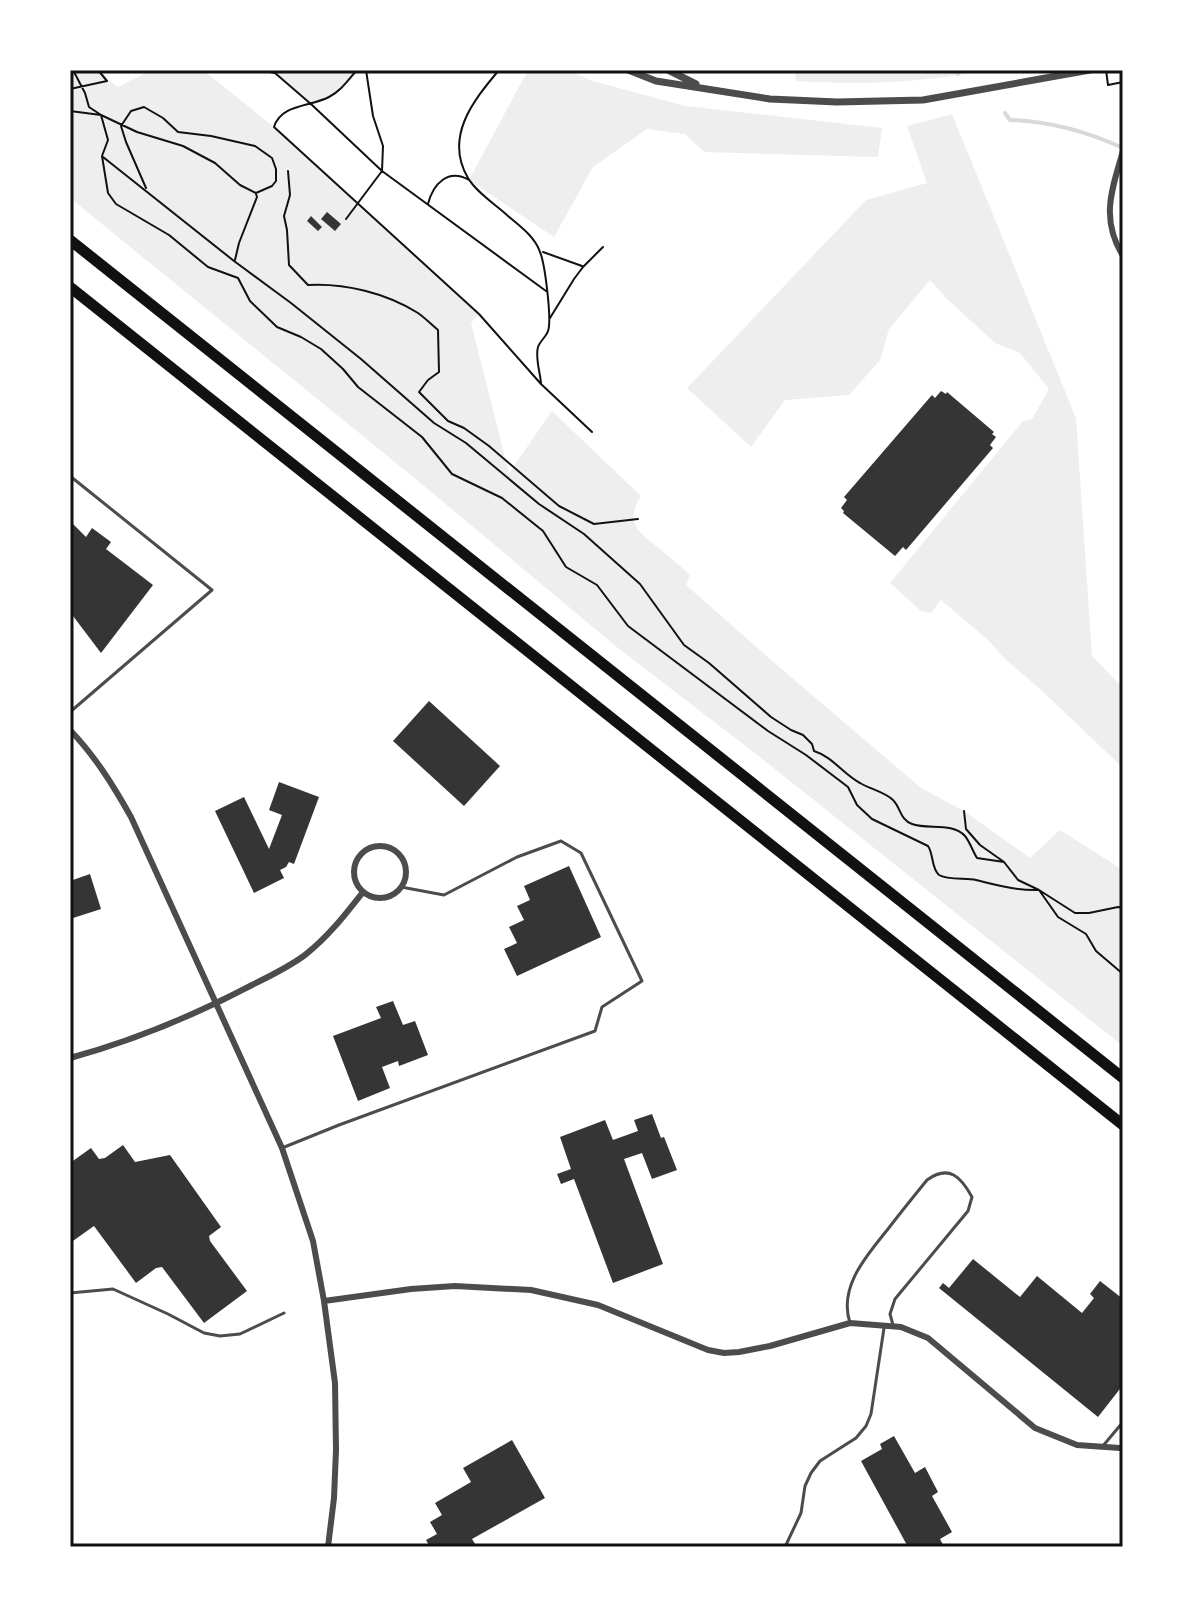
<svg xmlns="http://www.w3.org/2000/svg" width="1193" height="1617" viewBox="0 0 1193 1617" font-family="Quicksand,sans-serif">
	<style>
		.green { fill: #eee }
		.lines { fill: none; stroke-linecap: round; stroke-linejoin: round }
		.stream { stroke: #d9d9d9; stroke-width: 4 }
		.building { fill: #353535 }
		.path { stroke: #111; stroke-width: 2 }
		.service { stroke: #4c4c4c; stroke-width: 3 }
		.minor { stroke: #4c4c4c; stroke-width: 6 }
		.tertiary { stroke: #4c4c4c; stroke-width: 7 }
		.motorway { stroke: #111; stroke-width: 11 }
		.neatline { fill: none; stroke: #111; stroke-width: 3 }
	</style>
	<rect width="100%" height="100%" fill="#fff"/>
	<path class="green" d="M70,70H96L118,87L151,70H203L274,127L479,314L471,323L509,473L552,411L641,496C624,524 639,532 660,549C670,557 680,566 690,575L686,585L770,659L921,788L964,811L1030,858L1060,830L1123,870V1046L756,754L618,648L412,476L70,198Z
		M272,70H357L340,90L312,105Z
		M528,70H567L593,81L685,106L882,128L878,157L704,152L685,134L647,129L593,167L554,237L469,180Z
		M794,70H987C924,83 860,85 796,81Z
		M952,114L1076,418L1092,656L1123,688V768L1040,689L1005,659L988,640L941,600L931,613L921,611L890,583L1023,421L1032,419L1049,389L1020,353L995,343L946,298L930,280L889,329L880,360L849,395L785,400L751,447L687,388L866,200L927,183L907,126Z"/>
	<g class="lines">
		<path class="stream" d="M955,70L958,74
			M1005,113L1010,120C1048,121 1088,132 1123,148"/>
	</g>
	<path class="building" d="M327,212L341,224L335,231L321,219Z
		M311,216L322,227L318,231L307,221Z
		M941,391L946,394L947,392L994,432L992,434L996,437L990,445L993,448L906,550L903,547L895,556L843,513L844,511L841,508L847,500L844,497L932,395L935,398Z
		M70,521L86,537L92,528L111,542L106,549L153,585L101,653L70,612Z
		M429,701L500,766L464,806L393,741Z
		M279,782L319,797L294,864L289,862L286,867L280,870L284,878L254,893L215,811L244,797L269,849L282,815L269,810Z
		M569,866L601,937L517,976L504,949L517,943L509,927L524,920L517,906L530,900L524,886Z
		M90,874L101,909L70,919V881Z
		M393,1001L403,1025L415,1021L428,1055L399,1066L398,1061L382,1067L390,1088L358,1101L333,1036L381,1018L376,1007Z
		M652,1114L661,1138L664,1137L677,1170L652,1179L642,1153L624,1159L663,1264L613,1283L574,1179L561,1184L557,1174L571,1169L560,1137L605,1120L613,1140L638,1131L634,1120Z
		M123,1145L135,1162L170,1155L221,1227L209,1236L210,1241L247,1291L204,1323L162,1267L156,1268L136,1283L94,1226L70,1243V1163L91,1148L99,1159L105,1158Z
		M973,1259L1020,1297L1037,1276L1082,1313L1094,1298L1090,1294L1100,1281L1123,1299V1356L1121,1359L1123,1361V1385L1098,1417L939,1288L943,1283L949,1288Z
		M894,1436L915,1473L925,1467L938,1492L932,1496L952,1532L940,1539L944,1547H908L861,1461L882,1449L880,1444Z
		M512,1440L545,1498L472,1539L477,1547H430L426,1540L437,1534L430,1522L442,1515L435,1503L471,1482L463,1468Z"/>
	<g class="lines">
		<path class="path" d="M73,70L85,93L89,107L101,115L108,140L102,156L108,193L116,204L169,235L208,267L238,278L250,301L277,327L301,337L321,349L343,369L358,387L422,437L452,474L502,498L543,531L566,567L597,585L628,626L768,731L806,755L848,787L857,805L872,819L928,846C934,855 931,868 939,875C947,880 966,878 976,880C997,885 1018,891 1039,890L1058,917L1086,934L1096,951L1123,974
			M259,70L275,73L312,105L382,171L546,291
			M357,70C348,80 341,91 329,97C310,107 281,104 274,127L479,314L541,384L592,432
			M499,70C473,101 444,137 468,178C477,193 495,204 508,216C520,226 535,237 540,252C545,264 552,320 548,331C546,337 540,341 538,347C535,357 540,372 541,383
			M1106,70L1108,85L1123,82
			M70,89L107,81L98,70
			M70,111L101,115L137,132L183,146L215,163L240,185L256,193L272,186L276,181V169L272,158L255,146L211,136L178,132L163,118L144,107L131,111L121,126L126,142L146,188
			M103,157L234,261L291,303L361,359L434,423L466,443L539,504L584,534L640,584L684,645L709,663L771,717L791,730L803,735L812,744L814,751C833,757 843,774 860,783C870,789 885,792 893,800C901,808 900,820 912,824C928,830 952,822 965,836C970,842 973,852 977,858L1004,862
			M288,171L290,195L284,216L287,230L289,265L308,285C345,283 386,293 418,313C425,318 431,324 438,330L439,372L428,380L419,392L448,421L464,428L489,446L559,506L594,524L638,519
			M428,204C433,184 448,168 469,180
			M346,219L382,171L383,146L373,116L366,70
			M543,252L582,266
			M235,260L239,243L257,197L256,194
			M550,318L574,279L583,267L603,247
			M964,811L966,829L980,845L1004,862L1018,880L1039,890L1075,913H1089L1118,907L1123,908"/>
		<path class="service" d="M70,476L212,590L70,712
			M282,1148L339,1125L595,1031L602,1007L642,981L581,853L561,841L517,857L444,895L401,887
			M70,1293L113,1289L168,1314L204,1333L220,1336L240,1334L284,1313
			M850,1323C838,1287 867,1255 888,1229C901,1212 914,1196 927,1180C949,1164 961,1177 972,1197L968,1211L895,1299L890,1314L893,1325
			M1102,1447L1123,1422
			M785,1547L801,1513L805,1486L811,1473L820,1461L856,1438L866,1426L871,1414L884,1328"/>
		<path class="minor" d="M1123,151C1112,189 1100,219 1123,256
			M70,730C95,756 113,785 131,817L282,1148L313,1241L324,1301L335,1383L336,1450L334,1498L328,1547
			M354 872a26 26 0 1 1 52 0a26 26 0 1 1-52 0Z
			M70,1058C132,1041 195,1015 252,985C270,976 289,967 305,955C328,937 345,915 363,892
			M324,1301L411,1289L455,1286L531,1290L598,1305L708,1350L724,1353L739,1352L770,1346L850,1323L901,1327L928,1338L1035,1428L1077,1445L1120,1448"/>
		<path class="tertiary" d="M628,70L656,81L770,99L837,102L923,100L1090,70
			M668,70L696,84"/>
		<path class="motorway" d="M70,240L1123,1078
			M70,287L1123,1125"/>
	</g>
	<rect width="1193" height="1617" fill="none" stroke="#ffffff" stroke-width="144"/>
	<rect x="72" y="72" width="1049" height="1473" class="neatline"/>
</svg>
